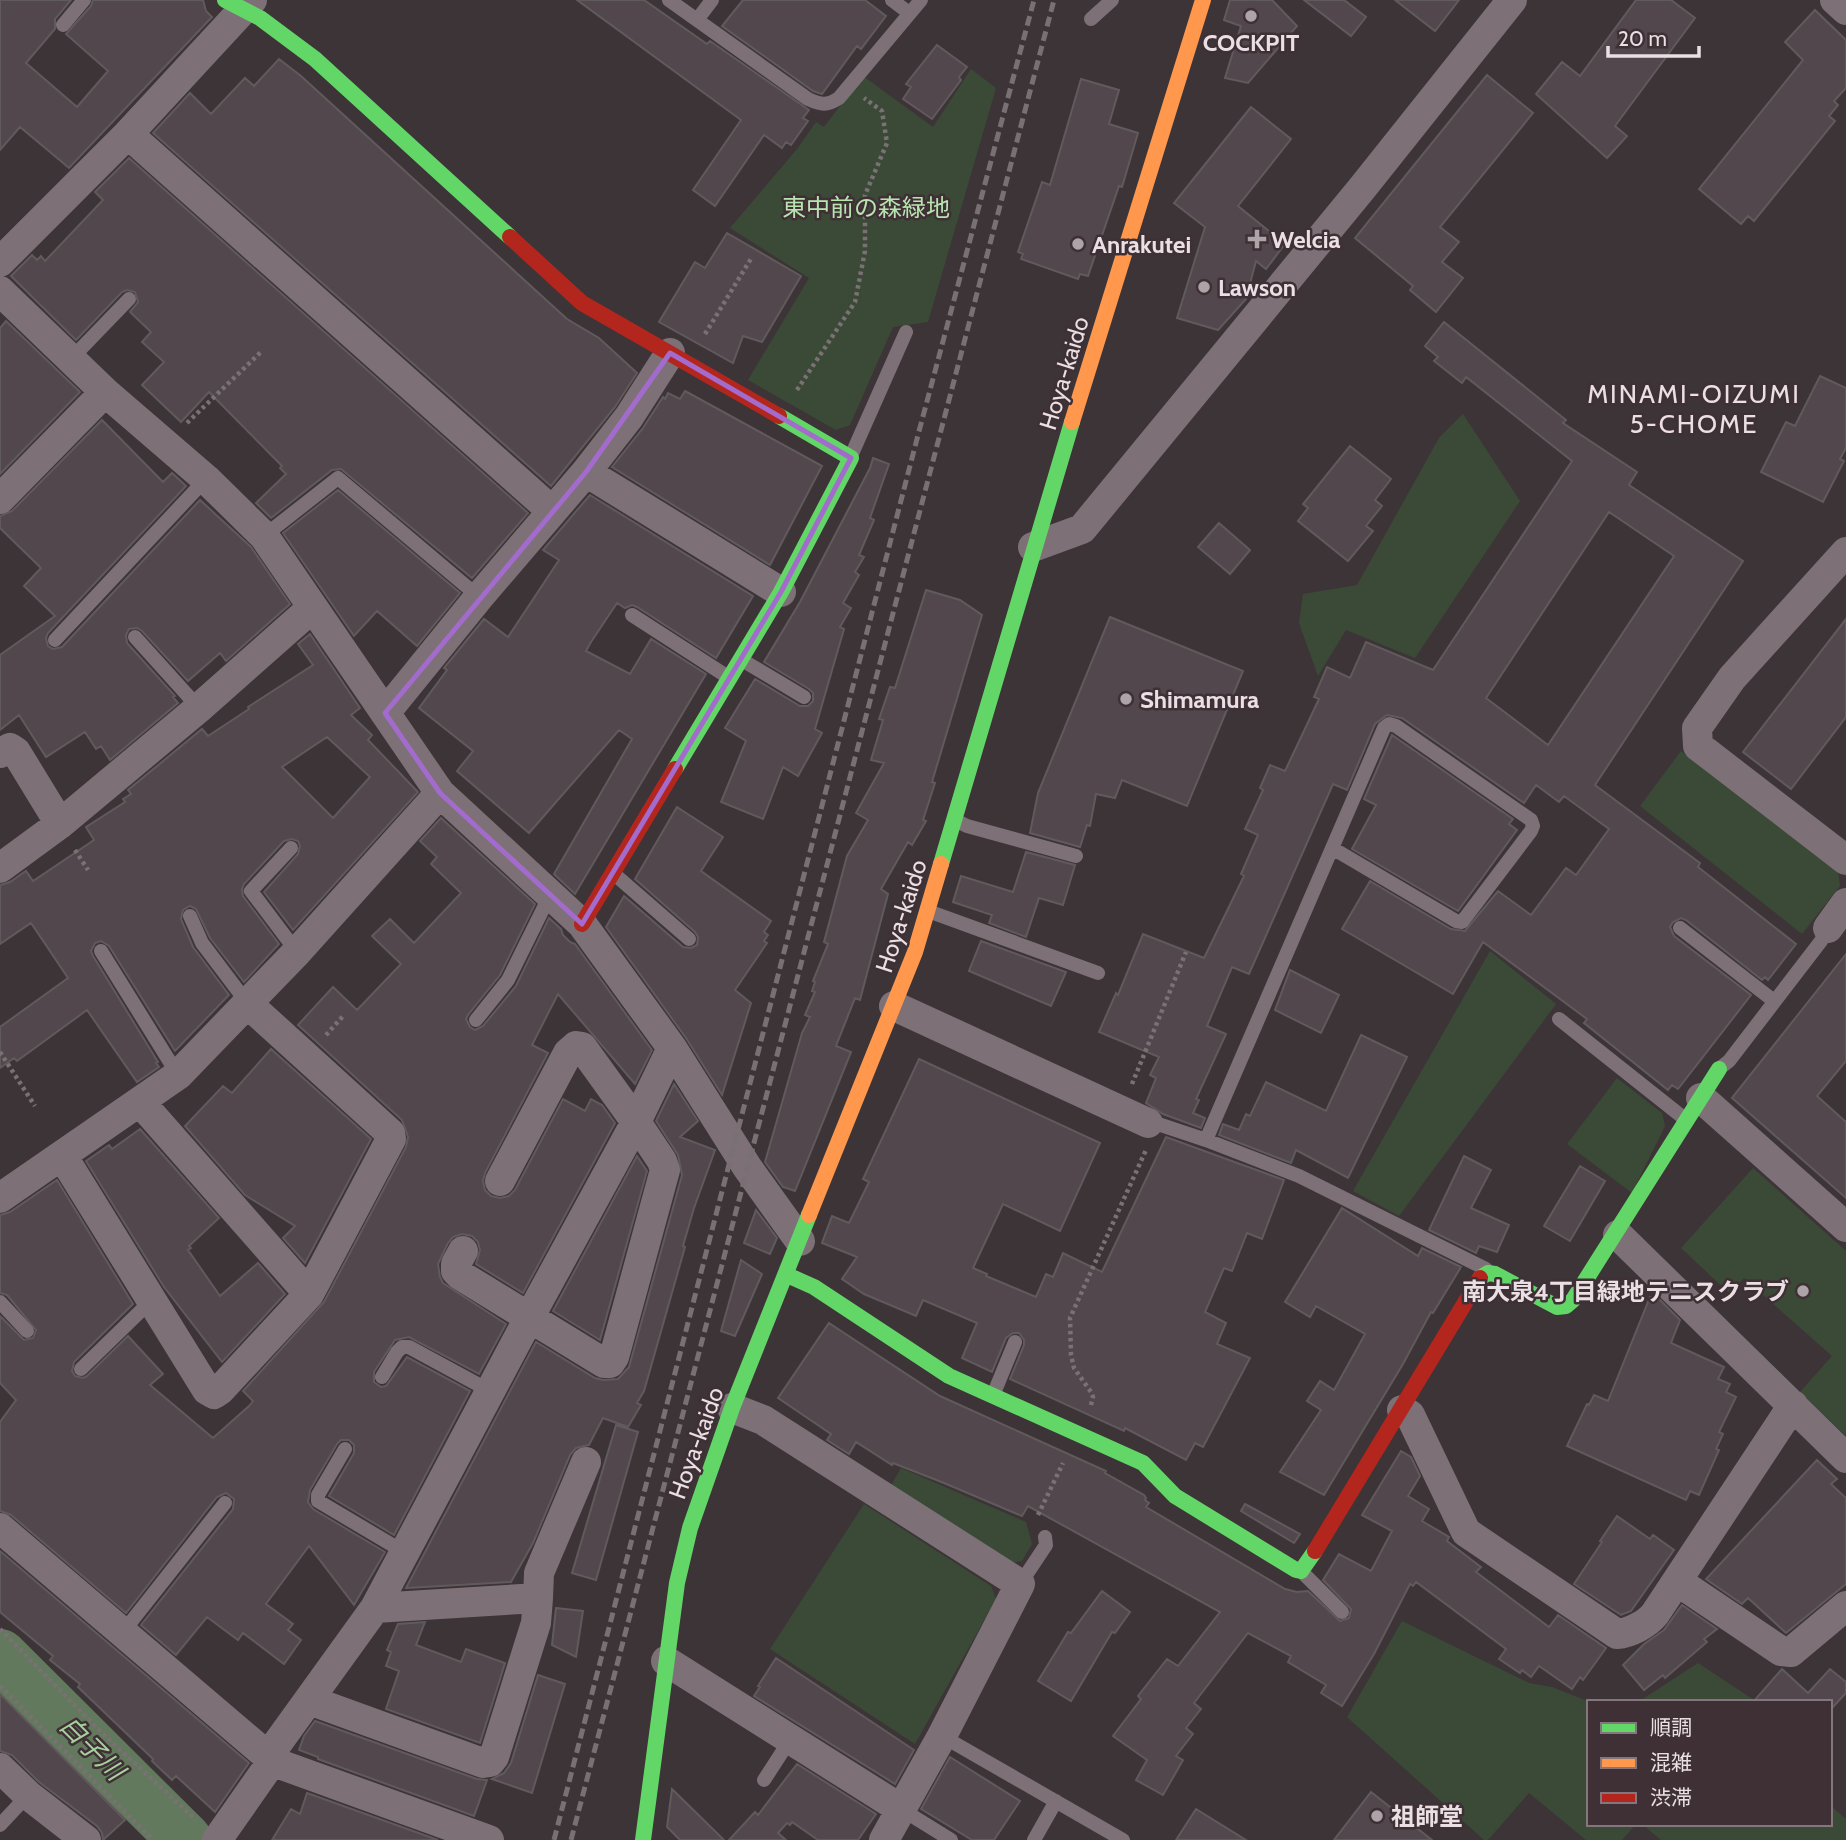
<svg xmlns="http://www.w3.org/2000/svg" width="1846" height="1840" viewBox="0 0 1846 1840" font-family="Cabin,'Noto Sans JP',sans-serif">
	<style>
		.green { fill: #3b4a37 }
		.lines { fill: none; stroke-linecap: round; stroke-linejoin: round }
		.river { stroke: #63795d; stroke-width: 54 }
		.building { fill: #52474c; stroke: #615a5c; stroke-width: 2; fill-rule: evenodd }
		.path { stroke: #7a7175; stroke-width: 4.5; stroke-dasharray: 3.5 3.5; stroke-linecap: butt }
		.lane { stroke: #7d7177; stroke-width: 14 }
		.street { stroke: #7d7177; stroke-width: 30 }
		.fast { stroke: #63d668; stroke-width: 16 }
		.slow { stroke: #ff974d; stroke-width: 16 }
		.jam { stroke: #b3261e; stroke-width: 16 }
		.rail { stroke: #797074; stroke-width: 5; stroke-dasharray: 10 5; stroke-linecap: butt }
		.marked { fill: none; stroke: #a26bcc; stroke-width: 5; stroke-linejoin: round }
		.poi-dot { fill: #ada4a7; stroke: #3f3036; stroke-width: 2.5 }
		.labels { text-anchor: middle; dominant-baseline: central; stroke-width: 5; stroke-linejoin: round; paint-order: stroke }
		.poi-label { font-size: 24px; font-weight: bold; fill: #eae0e4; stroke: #3f3036; text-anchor: start }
		.park-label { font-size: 24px; fill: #b8e4af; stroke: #3f3036 }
		.street-label { font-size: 24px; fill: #eae0e4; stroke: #3f3036 }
		.neighbourhood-label { font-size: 26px; letter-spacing: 2px; fill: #eae0e4; stroke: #3f3036 }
		.water-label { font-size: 26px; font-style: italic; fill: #a7d29e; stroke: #3f3036 }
	</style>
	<rect width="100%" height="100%" fill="#3c3437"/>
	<path class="green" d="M971,69L996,88L928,322L893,327L850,425L836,430L748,380L809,278L730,228L797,149L816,122L824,127L863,76L933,127Z
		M1463,414L1520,501L1415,658L1346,630L1318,676L1299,623L1303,594L1357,585L1439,438Z
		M1681,751L1838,872L1840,886L1802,934L1640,806Z
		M1490,951L1556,1004L1399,1216L1353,1191Z
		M1617,1078L1662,1113L1665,1126L1632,1193L1567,1144Z
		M1753,1168L1846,1251V1436L1800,1392L1832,1356L1744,1278L1729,1293L1681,1248Z
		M901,1468L1026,1522L1032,1544L1022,1561L1010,1563L890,1487Z
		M864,1504L991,1586L996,1599L915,1744L770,1649Z
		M1402,1621L1529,1683L1552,1687L1590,1702L1589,1824H1636L1622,1840H1586L1529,1793L1488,1840H1484L1347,1717Z
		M1698,1663L1757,1702H1638Z
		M1830,1805L1846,1819V1840H1661L1642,1824H1830Z"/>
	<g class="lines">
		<path class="river" d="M0,1656L185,1840"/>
	</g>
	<path class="building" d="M0,0H71L55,19V29L26,63L77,107L108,71L66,34L91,6L93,0H203L206,11L212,17L69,168L20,127L0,150Z
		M577,0H644L707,44L710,41L809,110L803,118L808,121L791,145L786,142L782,148L764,135L715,206L693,190L741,120Z
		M743,0H865L886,16L861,49L857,46L822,94L813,91L722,26Z
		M1230,0H1272L1297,26L1248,83L1225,78L1241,26L1224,20Z
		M1304,0H1344L1366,17L1351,36Z
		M1395,0H1459L1435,31Z
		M1636,0H1671L1695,18L1615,126L1627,136L1607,158L1536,94L1562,62L1580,76Z
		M1815,10L1846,40V88L1834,101L1838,105L1829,116L1835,121L1754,221L1748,216L1741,224L1699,189L1803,60L1785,42Z
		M937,45L967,67L959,77L961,80L932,119L903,99L911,87L906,84Z
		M279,59L301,76L567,319L599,338L637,373L615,407L551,486L153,133L190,93L211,114L245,78L254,86Z
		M1487,75L1533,113L1440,227L1459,242L1442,262L1463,278L1436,312L1410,290L1413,286L1355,238Z
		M1081,79L1119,90L1109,124L1138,133L1122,187L1119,186L1088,276L1080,274L1078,279L1021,259L1023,254L1018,252L1042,182L1050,185Z
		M1251,107L1291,139L1238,206L1285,244L1266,269L1256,261L1246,299L1218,330L1177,318L1205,227L1174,203Z
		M129,158L528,513L472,578L341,469L332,470L271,518L256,503L286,474L280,468L282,466L209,392L181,422L142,385L164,362L142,342L151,332L130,312L138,302L135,292L127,290L122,292L76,340L11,276L32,255L37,260L41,256L45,261L103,200L95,192Z
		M727,233L801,276L762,342L743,336L733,363L659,322L695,262L705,268Z
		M6,321L80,392L0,474V328Z
		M1444,322L1566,420L1563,423L1637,472L1629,485L1743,561L1595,785L1700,863L1698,867L1796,944L1768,980L1765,977L1762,980L1686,920L1681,918L1673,922L1670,927L1674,936L1751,995L1678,1089L1672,1085L1668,1090L1584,1023L1587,1019L1483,942L1453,994L1342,929L1370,881L1451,929L1465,931L1498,891L1531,915L1566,868L1576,875L1609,829L1564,796L1559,802L1536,785L1524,803L1402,718L1387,715L1375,724L1347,790L1333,784L1249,974L1232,967L1207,1026L1226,1034L1196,1099L1199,1100L1193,1113L1205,1118L1201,1128L1163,1114L1146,1103L1156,1078L1150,1075L1159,1057L1099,1032L1116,993L1118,995L1143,934L1204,958L1244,876L1241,874L1258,835L1245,829L1263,790L1260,788L1270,765L1285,771L1319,699L1314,697L1327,667L1350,678L1366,642L1433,670L1572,461L1466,377L1462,383L1434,361L1438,357L1425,346ZM1609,512L1674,556L1548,745L1486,698Z
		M1820,376L1846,388V448L1840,459L1844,461L1823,502L1761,472L1786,422L1795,426Z
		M685,391L822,466L770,565L612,467L643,428L663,397L665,399L668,393L680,399Z
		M102,420L163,482L172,473L186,486L48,633L46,638L48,646L53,649L62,647L200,500L251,547L290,604L226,661L220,653L188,681L142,631L137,628L129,629L126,635L127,643L175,696L173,697L178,703L110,760L101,746L96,749L85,732L46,757L19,715L0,730V655L55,616L24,586L41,568L0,528V516L12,511Z
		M1350,446L1391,479L1375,500L1382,506L1366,526L1373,531L1348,561L1298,521L1308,508L1303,504Z
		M873,458L889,464L870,518L874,520L859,555L864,557L855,572L859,575L843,603L851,608L840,627L844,629L815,729L822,733L798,776L783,767L763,819L721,802L746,741L725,728L755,679L800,706H808L813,701V693L809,689L764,662L800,602L870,468Z
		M338,490L460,593L417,646L377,611L354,636L283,533Z
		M590,495L753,596L716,658L637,607L632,605L625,608L617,603L591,642L586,651L630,674L651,639L706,674L575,894L554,874L632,739L619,730L529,833L457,771L473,751L419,708L447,670L444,668L484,619L508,637L559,560L543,550Z
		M1219,523L1250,550L1230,574L1198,547Z
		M926,590L960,600L982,615L932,782L935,783L923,820L926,821L912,845L908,842L881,889L888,894L860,1000L855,998L836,1046L851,1052L795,1191L783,1187L765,1162L802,1033L810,1017L805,1015L815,992L812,991L815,982L813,981L828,944L824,942L847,856L868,820L856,813L884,763L871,760L883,720L879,719L890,687L895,688Z
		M1110,617L1243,671L1187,806L1122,780L1115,798L1096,794L1090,826L1087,825L1080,847L1030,833L1038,793Z
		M1846,619V717L1791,789L1743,752Z
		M310,634L360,708L351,715L372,735L368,740L418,792L293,930L264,892L298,854L300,846L298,841L292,839L284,841L244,884L242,889L243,896L279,944L244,982L210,938L196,909L190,906L183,910L181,919L193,947L229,995L175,1051L109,946L101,941L95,943L91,951L93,956L158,1062L156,1063L159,1067L137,1082L87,1010L17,1061L14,1058L0,1068V1027L68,978L31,923L0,944V885L10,882L26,871L33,881L94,840L86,827L125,802L123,799L131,794L128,790L202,729L208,736L249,709L248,707L313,665L298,644ZM327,737L370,777L333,818L282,767Z
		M1392,735L1513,819L1509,824L1517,830L1458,911L1352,849L1376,805L1364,799Z
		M677,807L723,837L701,871L771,921L764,932L768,935L764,941L767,943L735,990L751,1003L722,1095L686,1038L606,927L624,896L683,947L691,948L697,945L698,937L695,932L635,879Z
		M441,818L535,904L500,975L468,1015L466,1019L470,1027L475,1030L483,1026L516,986L549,918L561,929L563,935L570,942L575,944L652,1050L635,1084L558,994L532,1045L548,1053L485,1173L483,1181L485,1190L491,1196L500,1198L509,1196L515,1190L563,1099L585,1111L591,1099L602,1105L615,1123L523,1293L476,1264L480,1250L478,1242L472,1236L462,1234L453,1237L448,1243L438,1264L440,1277L443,1283L506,1324L479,1374L409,1337L395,1340L374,1372V1382L381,1387L386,1386L407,1357L470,1391L394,1535L329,1496L354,1453V1445L349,1440H341L337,1444L310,1490L308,1502L313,1509L385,1552L354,1605L309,1546L266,1604L293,1624L288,1630L301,1640L284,1664L243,1633L238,1640L207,1617L176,1655L141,1625L233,1509L234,1499L226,1493L217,1497L126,1613L11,1515L0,1511V1422L16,1400L0,1383V1316L24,1340L33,1338L36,1330L7,1295L0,1293V1215L10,1212L57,1180L133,1304L74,1362L72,1371L75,1376L83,1378L87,1376L128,1336L163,1374L150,1385L213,1438L249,1406L253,1401L243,1391L324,1302L406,1147L408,1137L402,1120L298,1025L333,987L357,1010L401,964L372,936L390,919L414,943L461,893L431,864L437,857L420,841Z
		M1026,852L1075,865L1063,905L1039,898L1026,937L989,923L992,915L953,902L961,876L1013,892Z
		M981,941L1066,972L1051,1006L969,971Z
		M1846,954V1061L1817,1096L1846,1122V1198L1732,1098Z
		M1290,970L1339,995L1321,1033L1275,1010Z
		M1361,1035L1407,1057L1348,1178L1296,1150L1291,1163L1219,1135L1223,1124L1239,1130L1246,1114L1250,1116L1266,1082L1326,1111Z
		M271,1049L371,1139L305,1263L283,1238L295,1226L245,1195L185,1126L223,1086L232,1093Z
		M919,1059L1100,1143L1060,1231L1003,1204L973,1268L987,1274L986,1276L1036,1297L1046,1274L1053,1277L1063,1253L1102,1272L1166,1137L1284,1180L1262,1239L1247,1233L1232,1271L1224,1268L1205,1312L1226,1323L1217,1344L1250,1358L1203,1447L1195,1443L1186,1460L1125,1428L1124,1431L1010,1379L1024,1345V1340L1019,1333H1013L1006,1338L992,1372L962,1358L977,1323L923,1300L916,1316L864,1294L842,1279L857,1257L822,1243L832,1216L849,1223L869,1182L863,1179Z
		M674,1084L698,1121L680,1137L715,1150L694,1208L683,1246L685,1247L644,1391L637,1403L641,1405L628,1427L603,1418L589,1445L576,1448L570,1455L533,1543L511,1582L407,1588H406L536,1342L595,1378L603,1380L618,1379L629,1367L682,1175L678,1155L656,1121Z
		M140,1129L219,1218L189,1246L191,1248L188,1250L220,1296L258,1263L285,1294L222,1362L164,1287L86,1161L109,1145L112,1149Z
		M637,1156L647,1171L600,1340L553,1311Z
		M1464,1156L1491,1170L1471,1208L1509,1225L1497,1252L1479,1246L1476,1253L1429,1230Z
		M1580,1166L1605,1181L1570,1241L1544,1226Z
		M1342,1208L1418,1256L1422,1248L1461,1267L1433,1313L1431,1312L1403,1364L1324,1495L1280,1472L1321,1410L1307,1401L1320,1381L1334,1390L1365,1334L1316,1306L1310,1317L1285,1302Z
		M756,1210L777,1238L770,1254L744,1243Z
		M741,1260L762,1274L735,1336L721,1331Z
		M1650,1297L1660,1300L1680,1320L1671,1343L1724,1367L1718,1379L1730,1384L1726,1392L1736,1397L1719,1432L1723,1434L1716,1449L1719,1450L1699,1495L1690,1491L1686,1500L1567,1446L1587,1404L1589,1405L1594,1395L1608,1401Z
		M829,1323L940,1396L1106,1471L1105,1473L1144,1495L1146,1498L1145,1500L1149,1503L1146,1507L1285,1589L1297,1592L1308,1591L1340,1621L1349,1618L1351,1609L1323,1580L1339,1554L1371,1571L1392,1531L1362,1515L1401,1451L1411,1457L1420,1476L1408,1496L1429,1509L1422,1521L1449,1537L1447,1541L1481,1567L1476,1572L1549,1627L1558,1615L1606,1648L1583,1680L1580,1677L1572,1689L1539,1666L1531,1677L1522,1670L1520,1673L1499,1659L1506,1649L1416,1582L1413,1586L1410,1584L1374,1654L1342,1706L1321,1693L1326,1685L1288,1662L1291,1656L1248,1633L1194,1703L1201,1709L1186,1728L1193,1734L1176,1756L1183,1760L1163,1795L1136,1780L1147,1760L1113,1736L1141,1699L1138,1696L1167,1659L1178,1666L1220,1612L1028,1506L1022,1516L944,1483L893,1463L892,1465L856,1442L849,1454L827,1440L831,1434L778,1398Z
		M616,1425L638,1432L596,1580L572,1573Z
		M1817,1460L1837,1479L1831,1484L1846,1498V1584L1786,1633L1748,1598L1742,1604L1706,1579Z
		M1245,1504L1300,1534L1294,1543L1241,1511Z
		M1617,1516L1650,1539L1653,1535L1674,1550L1631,1611L1621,1615L1574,1584L1602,1542L1600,1541Z
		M0,1551L249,1763L215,1812L176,1776L172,1780L152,1761L153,1759L78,1687L80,1684L50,1660L53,1656L0,1612Z
		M1102,1591L1130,1612L1115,1633L1112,1632L1071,1701L1038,1681L1068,1632L1071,1633Z
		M1682,1605L1717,1629L1704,1639L1707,1642L1665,1678L1663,1675L1644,1690L1623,1665L1644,1644L1664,1630Z
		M556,1608L583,1611L576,1657L552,1645Z
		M425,1622L416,1645L461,1662L466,1649L505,1663L480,1743L386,1709L399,1671L386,1666L391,1652L387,1650L398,1624Z
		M776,1658L914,1750L895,1784L754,1696L760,1687L758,1686Z
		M1782,1669L1808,1693L1830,1669L1846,1682V1693L1832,1708L1830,1702H1753Z
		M538,1675L565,1684L532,1793L492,1779L504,1773L511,1763Z
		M0,1694L125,1820L103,1840L102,1833L97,1826L39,1782L12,1755L0,1751Z
		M315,1721L477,1779L487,1780L474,1816L318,1759V1757L299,1750L304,1736Z
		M950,1757L1020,1801L994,1840H972L921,1809Z
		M797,1764L876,1814L858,1840H818L792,1822L790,1825L787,1823L778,1833L786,1840H729L755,1812L758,1815Z
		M672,1789L724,1840H680L667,1827Z
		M1371,1792L1432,1840H1334Z
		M307,1793L438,1840H272L291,1809L300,1814Z
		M1196,1809L1246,1840H1176Z"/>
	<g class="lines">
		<path class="path" d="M705,334L752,257
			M797,390L855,302L865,251V195L887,143L882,111L864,98
			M187,423L262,351
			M75,850L88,870
			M326,1035L344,1015
			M0,1052L35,1106
			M1132,1084L1186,952
			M1091,1405L1093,1397L1091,1392L1074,1368L1071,1355L1070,1318L1146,1150
			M1038,1515L1063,1463
			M0,1629L103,1734L196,1820
			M0,1686L153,1840"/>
		<path class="lane" d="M669,0L808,99C821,105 827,106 839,98L921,0
			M892,0L909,13
			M1091,19L1112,0
			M697,20L712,0
			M63,25L84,0
			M71,359L129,299
			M851,456L906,332
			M264,536L338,478L479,597
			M632,615L728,677
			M135,637L199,708
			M55,640L206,479
			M742,660L804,697
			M957,821L967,826L1076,856
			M291,848L251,891L297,952
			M613,873L689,939
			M928,911L1098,973
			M190,916L202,943L248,1004
			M1680,928L1774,1001
			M101,951L178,1075
			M1559,1019L1685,1119
			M476,1020L508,980L550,895
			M1720,1068L1729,1061L1821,941L1828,928
			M1148,1123L1158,1124L1206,1140L1299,1176L1486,1269
			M1206,1140L1384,728L1389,724L1396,726L1531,820L1533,826L1531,831L1462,922L1456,921L1332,848
			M0,1302L27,1331
			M81,1369L153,1299
			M382,1377L397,1352L402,1347H409L490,1391
			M994,1393L1015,1342
			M345,1449L318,1495V1501L404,1552
			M1302,1572L1342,1612
			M1020,1584L1046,1545L1045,1537
			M123,1632L225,1503
			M942,1736L1123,1840
			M764,1780L790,1740
			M901,1809L951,1840
			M0,1825L28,1795
			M1034,1840L1056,1801"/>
		<path class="street" d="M1835,0L1846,10
			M128,134L552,511
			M0,262L128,134L252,0
			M0,291L105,392L206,479L264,536L440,793L582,924L672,1048L747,1167L800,1241
			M586,472L781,592
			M0,499L105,392
			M1033,547L1082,529L1363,187L1512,0
			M1846,552L1732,678L1697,728L1698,746L1846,860
			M385,713L479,597L586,472L629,417L670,353
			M0,753L10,748L16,752L60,824L199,708L312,608
			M0,868L60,824
			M1828,928L1846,903
			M894,1006L1148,1123
			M1701,1098L1846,1227
			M141,1103L309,1294
			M63,1157L207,1390L214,1394L220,1390L309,1294L391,1139L390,1133L248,1004
			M0,1198L178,1075L297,952L440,793
			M1618,1235L1846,1458
			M463,1251L456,1264V1271L460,1275L604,1363H610L614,1357L665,1170L662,1161L636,1122L582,1047L576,1046L568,1053L500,1181
			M732,1408L763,1420L1020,1584L942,1736L884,1840
			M1402,1410L1410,1415L1466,1532L1617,1634C1630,1633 1647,1624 1655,1614L1793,1405
			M0,1528L271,1759L279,1764L489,1840
			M1677,1581L1781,1651L1791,1652L1846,1606
			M538,1598L539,1573L586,1462
			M666,1661L901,1809
			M309,1700L483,1763L490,1762L494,1757L536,1623L538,1598L375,1608
			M0,1768L28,1795L86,1840
			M217,1840L266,1770L274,1748L375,1608L529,1318L636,1122L672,1048"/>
		<path class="fast" d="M225,0L260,18L315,59L510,237
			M675,769L781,592L851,458L779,416
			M941,864L1072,422
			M787,1275L814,1287L949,1376L1143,1463L1175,1496L1296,1570L1301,1571L1315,1551
			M1480,1278L1488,1273L1495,1274L1557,1307L1566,1306L1573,1300L1719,1069
			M643,1840L677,1583L690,1528L732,1408L809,1215"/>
		<path class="slow" d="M1072,422L1203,0
			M809,1215L915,952L941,864"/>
		<path class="jam" d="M510,237L582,303L779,416
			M582,924L675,769
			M1315,1551L1480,1278"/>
		<path class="rail" d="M554,1840L918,435L1034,0
			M571,1840L1054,0"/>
	</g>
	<path class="marked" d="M670,353L851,458L781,592L582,924L440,793L385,713L586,472Z"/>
	<g class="poi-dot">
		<circle cx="1251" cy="16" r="7"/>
		<path d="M1253.5 228.5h7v7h7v7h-7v7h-7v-7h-7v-7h7z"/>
		<circle cx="1078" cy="244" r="7"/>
		<circle cx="1204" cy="287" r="7"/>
		<circle cx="1126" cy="699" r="7"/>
		<circle cx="1803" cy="1291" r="7"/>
		<circle cx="1377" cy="1816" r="7"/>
	</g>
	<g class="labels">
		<g class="poi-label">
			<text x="1251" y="42" text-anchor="middle">COCKPIT</text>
			<text x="1271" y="239">Welcia</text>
			<text x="1092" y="244">Anrakutei</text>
			<text x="1218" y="287">Lawson</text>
			<text x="1140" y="699">Shimamura</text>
			<text x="1789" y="1291" text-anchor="end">南大泉4丁目緑地テニスクラブ</text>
			<text x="1391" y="1816">祖師堂</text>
		</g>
		<g class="park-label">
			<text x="866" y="207">東中前の森緑地</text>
		</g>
		<g class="street-label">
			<text transform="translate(1064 373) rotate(-73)">Hoya-kaido</text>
			<text transform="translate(901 916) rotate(-72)">Hoya-kaido</text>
			<text transform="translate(696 1443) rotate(-70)">Hoya-kaido</text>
		</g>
		<g class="neighbourhood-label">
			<text x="1694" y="394">MINAMI-OIZUMI<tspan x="1694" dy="30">5-CHOME</tspan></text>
		</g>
		<g class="water-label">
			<text transform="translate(92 1748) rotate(45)">白子川</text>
		</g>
	</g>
	<rect x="1587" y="1700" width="245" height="126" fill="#3f3036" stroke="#83767c" stroke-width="2"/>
	<rect x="1601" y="1723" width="35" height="10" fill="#63d668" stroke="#83767c" stroke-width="2"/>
	<text x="1650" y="1735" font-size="21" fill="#eae0e4">順調</text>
	<rect x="1601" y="1758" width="35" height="10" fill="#ff974d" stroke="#83767c" stroke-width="2"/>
	<text x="1650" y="1770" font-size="21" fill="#eae0e4">混雑</text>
	<rect x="1601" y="1793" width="35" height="10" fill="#b3261e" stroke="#83767c" stroke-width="2"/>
	<text x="1650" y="1805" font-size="21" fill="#eae0e4">渋滞</text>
	<path d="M1608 46v10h91v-10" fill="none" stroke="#eae0e4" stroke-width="3.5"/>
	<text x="1618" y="46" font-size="21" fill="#eae0e4" stroke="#3f3036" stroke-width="5" paint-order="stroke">20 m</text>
</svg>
